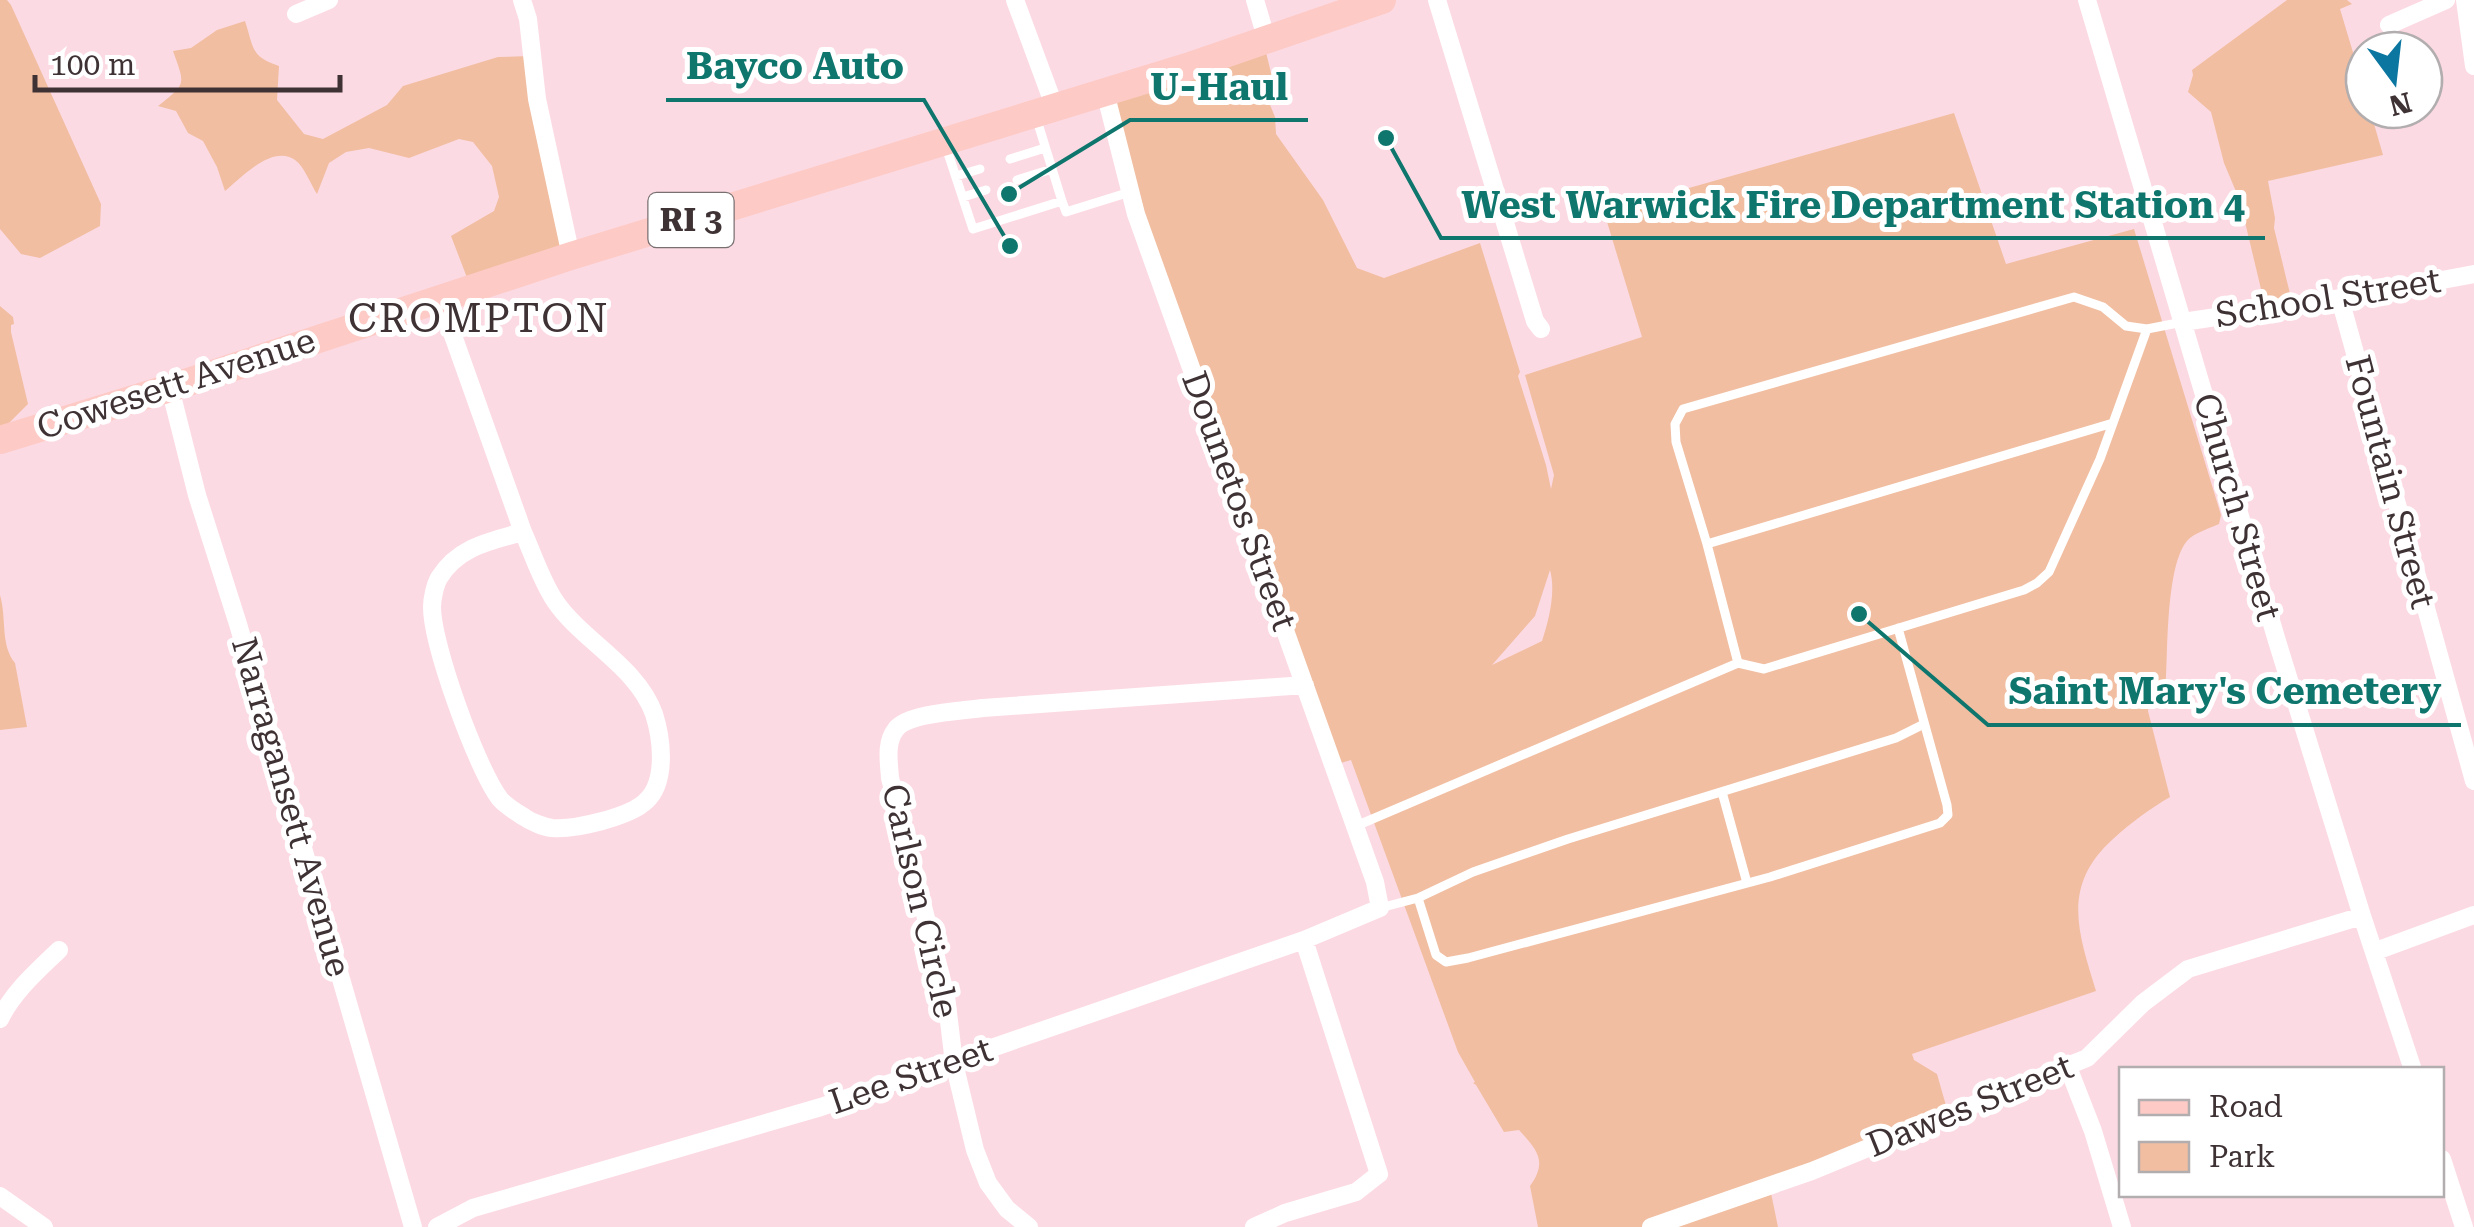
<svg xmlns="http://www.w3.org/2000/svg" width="2474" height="1227" viewBox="0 0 2474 1227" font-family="'Roboto Serif',serif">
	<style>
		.green { fill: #f1bea1; fill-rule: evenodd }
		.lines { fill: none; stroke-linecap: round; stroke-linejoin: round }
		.service { stroke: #fff; stroke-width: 9 }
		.minor { stroke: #fff; stroke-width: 18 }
		.primary { stroke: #fdcac5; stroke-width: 28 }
		.labels { text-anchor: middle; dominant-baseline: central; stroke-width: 10; stroke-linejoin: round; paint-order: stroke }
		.shield { fill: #fff; stroke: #797072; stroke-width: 2.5 }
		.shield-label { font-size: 32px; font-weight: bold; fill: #3f3235 }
		.street-label { font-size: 35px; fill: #3f3235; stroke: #fff }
		.quarter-label { font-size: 40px; letter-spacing: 2.5px; fill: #3f3235; stroke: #fff }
		.leader { fill: none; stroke: #0f766e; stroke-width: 4 }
		.callout-dot { fill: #0f766e; stroke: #fff; stroke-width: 4 }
		.callout-label { font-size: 38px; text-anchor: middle; font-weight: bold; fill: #0f766e; stroke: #fff; stroke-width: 10; stroke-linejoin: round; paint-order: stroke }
	</style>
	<rect width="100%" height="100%" fill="#fcdae3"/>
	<path class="green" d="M0,0H7L11,5L101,204L100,226L40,258L21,254L0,229Z
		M2287,0H2347L2352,4L2340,9L2364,89V110H2370L2383,155L2268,181L2275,218L2274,228L2293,306L2266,310L2240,201L2224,163L2211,112L2188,92L2193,75L2192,70Z
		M245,21C254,48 250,56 279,66L277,100L304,134L323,139L387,105L403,86L498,57L530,56L572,253L471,288L451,236L494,211L499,197L492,166L473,142L459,139L409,158L369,148L346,152L329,163L317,194C311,185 304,166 295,160C272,144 241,178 225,191L217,167L203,141L188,133L176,111L158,106C187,83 185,85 173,51L191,48L217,30Z
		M1262,36L1272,77L1266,95L1275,117L1276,134L1323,200L1357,268L1384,278L1480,243L1520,372L1518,376L1546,465L1551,489L1554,475L1525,375L1642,337L1604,212L1954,113L2006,264L2134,229L2221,515L2219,524C2210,528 2198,532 2190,538C2166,558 2168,648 2166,679L2150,697L2148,711L2170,797C2148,810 2132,822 2113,839C2061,886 2078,932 2096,991L1912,1054L1914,1060L1937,1074L1949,1116L1770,1188L1778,1227H1538L1530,1186C1548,1161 1537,1150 1519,1130L1504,1132L1476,1085L1473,1083L1475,1082L1458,1052L1351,760L1334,765L1139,222L1108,84ZM1550,570C1556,591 1549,620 1542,641L1492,665L1535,616Z
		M0,306L13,317L14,324L11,325V332L28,404L0,432Z
		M0,595C7,620 0,644 15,663L27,727L0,730Z"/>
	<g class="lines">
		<path class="service" d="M945,144L973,229L1062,201L1036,117
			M1010,159L1045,148
			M956,176L980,169
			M1017,180L1052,169
			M963,197L986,190
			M1062,201L1066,212L1130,192
			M1707,544L2113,423
			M1898,628L1947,805L1948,815L1940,823L1770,877L1468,958L1446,962L1436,955L1418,898L1473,872L1568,839L1896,738L1924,724
			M1738,663L1707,544L1676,442L1675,424L1683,409L2074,297L2103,307L2126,326L2147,329L2183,322
			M1722,792L1747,883
			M1356,826L1738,663L1764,669L2024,590L2037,583L2049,572L2100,459L2147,329
			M1380,908L1418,898"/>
		<path class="minor" d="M522,0L528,19L537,99L571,256
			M1015,0L1055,108
			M1255,0L1267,41
			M1437,0L1535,321L1541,329
			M2087,0L2277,641L2362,916L2413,1070
			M2465,0L2474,66
			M296,14L329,0
			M2389,25L2446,0
			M440,299L523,532
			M2340,299L2474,781
			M2183,322L2361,295L2474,274
			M170,388L197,495L238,624L413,1227
			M523,532C533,554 541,580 555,601C582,641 637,666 654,714C662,739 667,782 646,801C630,817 574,830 552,828C544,827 531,822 524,817C516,812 506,806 500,799C477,769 432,645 432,607C432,599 435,585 439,578C458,547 490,541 523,532Z
			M2376,951L2474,915
			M0,1019C13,992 37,971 59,950
			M2068,1067L2093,1131L2122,1227
			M2442,1159L2464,1227
			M0,1196L44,1227
			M437,1227L473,1208L821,1107L1304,940L1380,908L1375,882L1136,214L1105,92
			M1029,1227L1007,1209L988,1183L975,1150L954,1063L946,996L890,778C889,762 885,743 896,729C908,713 963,711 983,708L1305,685
			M1254,1227L1285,1213L1356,1192L1379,1174L1304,940
			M1651,1227L1812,1171L2087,1058L2143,1003L2188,969L2362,916"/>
		<path class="primary" d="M0,440L170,388L571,256L1187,67L1382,0"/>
	</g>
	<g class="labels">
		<rect class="shield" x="648.5" y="193" width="85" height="54" rx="8"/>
		<g class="shield-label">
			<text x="691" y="220">RI 3</text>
		</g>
		<g class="street-label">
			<text transform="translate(2328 298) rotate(-9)">School Street</text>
			<text transform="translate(176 384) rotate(-18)">Cowesett Avenue</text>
			<text transform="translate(2390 482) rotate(75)">Fountain Street</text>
			<text transform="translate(1239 501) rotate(70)">Dounetos Street</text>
			<text transform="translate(2237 507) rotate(74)">Church Street</text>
			<text transform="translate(291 807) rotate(74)">Narragansett Avenue</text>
			<text transform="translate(920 901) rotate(77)">Carlson Circle</text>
			<text transform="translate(911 1076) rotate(-19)">Lee Street</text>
			<text transform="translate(1970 1106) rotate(-22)">Dawes Street</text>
		</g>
		<g class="quarter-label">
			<text x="479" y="318">CROMPTON</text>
		</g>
	</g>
	<path class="leader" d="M1010 246L924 100H666M1009 194L1130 120H1308M1386 138L1441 238H2265M1859 614L1988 725H2461"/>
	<g class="callout-dot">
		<circle cx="1010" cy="246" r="10"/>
		<circle cx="1009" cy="194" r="10"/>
		<circle cx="1386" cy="138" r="10"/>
		<circle cx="1859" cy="614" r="10"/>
	</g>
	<g class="callout-label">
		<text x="795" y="79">Bayco Auto</text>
		<text x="1219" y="100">U-Haul</text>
		<text x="1853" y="218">West Warwick Fire Department Station 4</text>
		<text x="2225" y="704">Saint Mary's Cemetery</text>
	</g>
	<rect x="2119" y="1067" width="325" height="130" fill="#ffffff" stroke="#b2adae" stroke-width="2.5"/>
	<rect x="2139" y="1100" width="50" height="15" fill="#fdcac5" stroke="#b2adae" stroke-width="2.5"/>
	<text x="2209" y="1117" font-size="30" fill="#3f3235">Road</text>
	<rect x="2139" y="1142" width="50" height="30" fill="#f1bea1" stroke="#b2adae" stroke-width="2.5"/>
	<text x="2209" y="1167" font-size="30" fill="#3f3235">Park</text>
	<g transform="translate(2394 80) rotate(165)"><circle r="48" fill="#ffffff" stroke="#b2adae" stroke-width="2.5"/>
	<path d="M0-8L18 38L0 25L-18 38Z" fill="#0b77a1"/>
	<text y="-15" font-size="28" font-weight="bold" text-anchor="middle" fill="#3f3235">N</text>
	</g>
	<path d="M35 75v15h305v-15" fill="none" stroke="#3f3235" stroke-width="5"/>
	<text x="50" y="75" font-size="30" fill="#3f3235" stroke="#ffffff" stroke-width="8" paint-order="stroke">100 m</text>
</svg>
